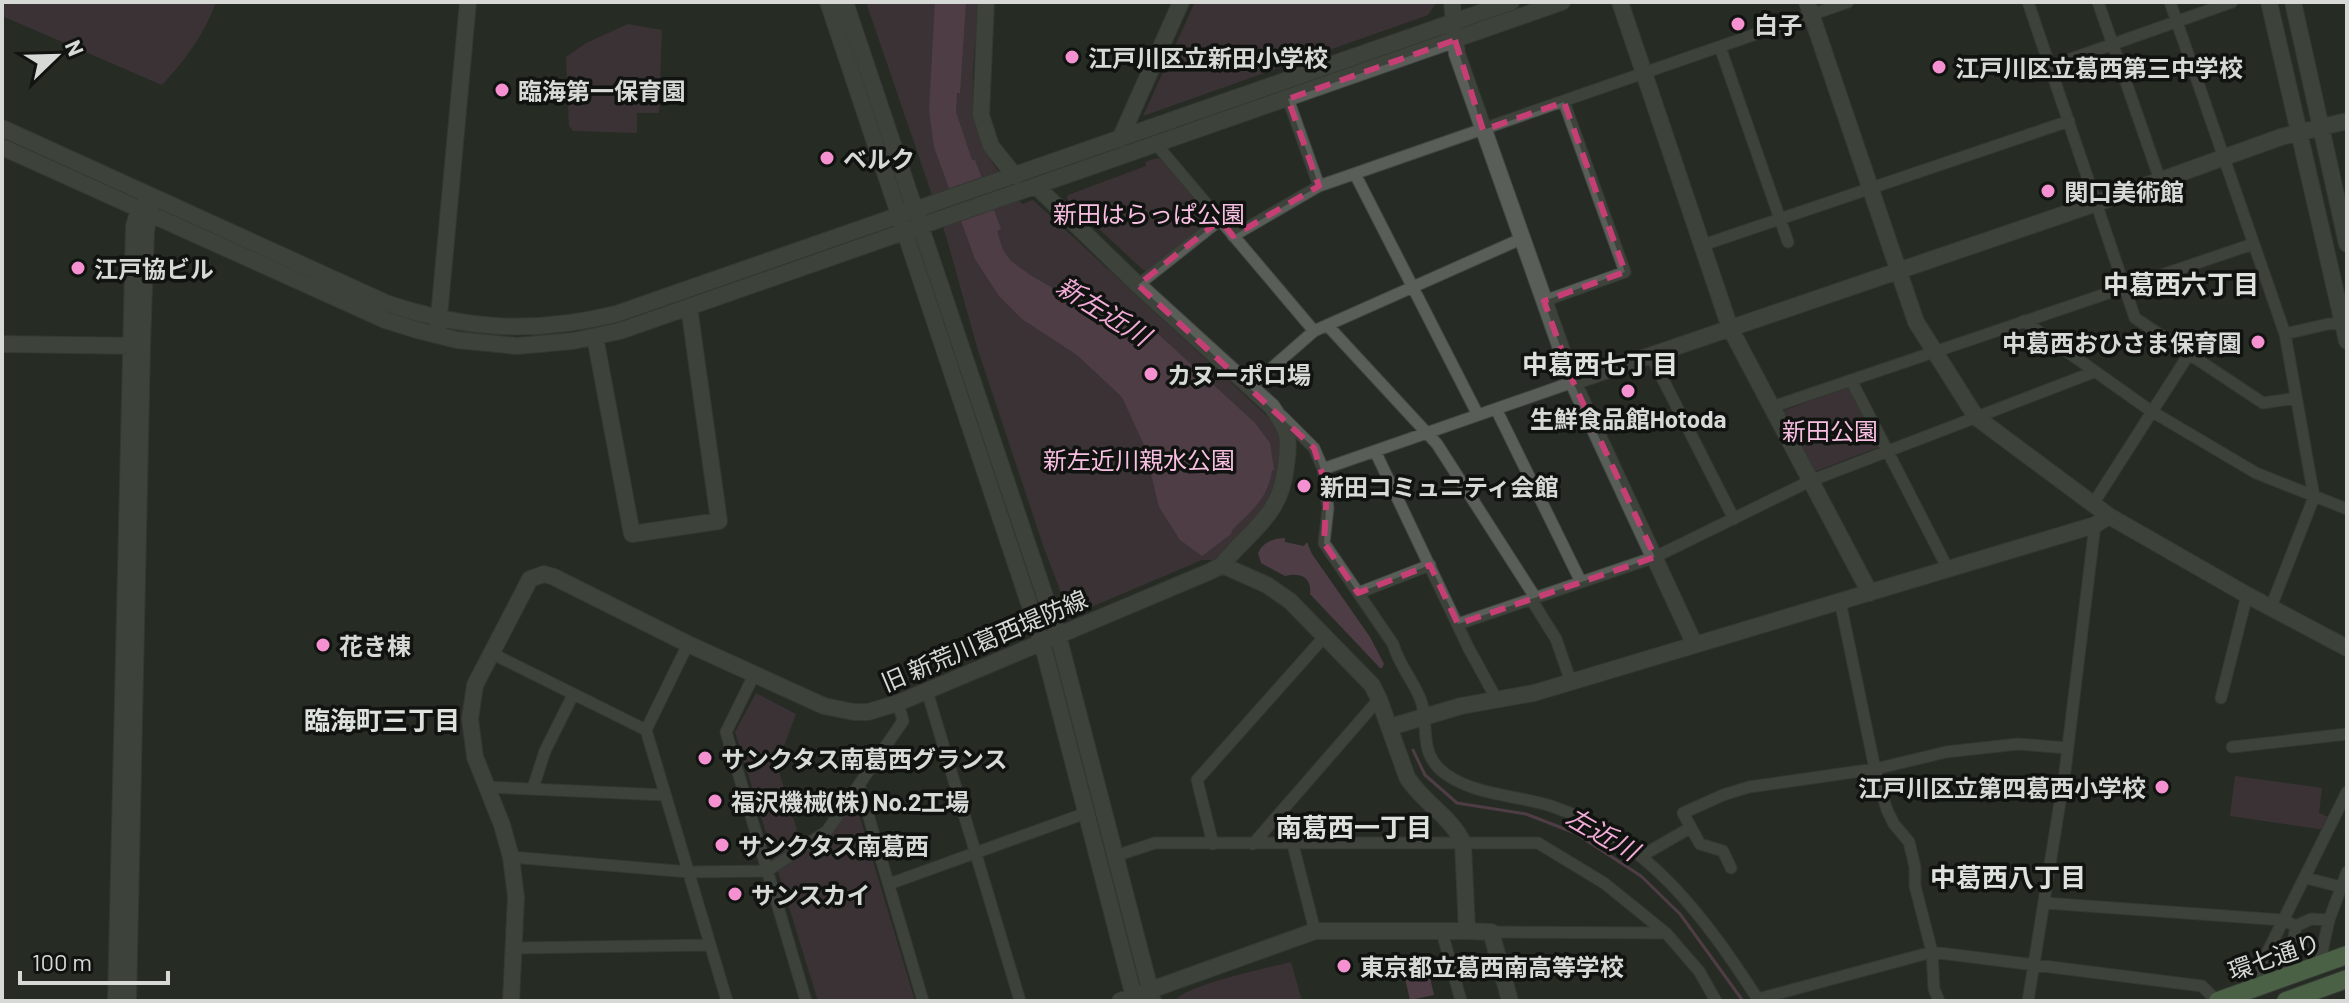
<svg xmlns="http://www.w3.org/2000/svg" width="2349" height="1003" viewBox="0 0 2349 1003" font-family="Barlow,'Noto Sans JP',sans-serif">
	<style>
		.green { fill: #563a4b }
		.water { fill: #7f526e }
		.lines { fill: none; stroke-linecap: round; stroke-linejoin: round }
		.stream { stroke: #7f526e; stroke-width: 3 }
		.street-casing { stroke: #434642; stroke-width: 13 }
		.secondary-casing { stroke: #434642; stroke-width: 18 }
		.primary-casing { stroke: #434642; stroke-width: 20 }
		.street { stroke: #595e58; stroke-width: 11 }
		.secondary { stroke: #595e58; stroke-width: 16 }
		.primary { stroke: #75a26e; stroke-width: 18 }
		.marked { fill: none; stroke: #c63f74; stroke-width: 6; stroke-dasharray: 16 10; stroke-linejoin: round }
		.poi-dot { fill: #f590d1; stroke: #101310; stroke-width: 3 }
		.labels { text-anchor: middle; dominant-baseline: central; stroke-width: 7; stroke-linejoin: round; paint-order: stroke }
		.poi-label { font-size: 24px; font-weight: bold; fill: #d6d9d6; stroke: #101310; text-anchor: start }
		.park-label { font-size: 24px; fill: #f9bfe2; stroke: #101310 }
		.street-label { font-size: 24px; fill: #d6d9d6; stroke: #101310 }
		.neighbourhood-label { font-size: 26px; font-weight: bold; fill: #dde3dc; stroke: #101310 }
		.water-label { font-size: 26px; font-style: italic; fill: #f2aad6; stroke: #101310 }
	</style>
	<rect width="100%" height="100%" fill="#262b25"/>
	<path class="green" d="M2,2H216C204,35 185,60 162,85L2,16Z
		M866,2H979C976,49 962,116 989,158C999,173 1011,188 1022,204L1033,200L1266,415L1281,434L1280,487L1243,537L1214,560H1202L1070,616L1044,548L977,347L946,236Z
		M1195,2H1437L1428,15L1143,116Z
		M628,24L662,30L659,113H637V133L573,131L569,126L566,57L586,43Z
		M1157,158L1163,160L1212,218L1210,222L1148,271L1143,270L1067,199L1068,195L1146,166L1145,162Z
		M1849,387L1879,447L1811,473L1780,412Z
		M756,693L796,714L777,765L804,853L832,835L855,801L915,1001H818L735,732Z
		M2235,776L2322,788L2319,813L2331,818L2326,830L2230,816Z
		M1291,962L1302,1001H1175C1185,985 1268,968 1291,962Z"/>
	<path class="water" d="M935,2H966L960,93H957L956,112L972,160H975L1001,229L997,231L1003,250L1011,261L1030,275L1082,305L1145,322L1255,423L1270,443L1274,470H1272C1268,499 1251,511 1232,530L1231,534L1202,556L1180,540L1159,507L1144,445L1122,397L1077,355L1022,319L999,296L975,259L934,147L929,110Z
		M1285,538V542L1304,546L1307,542L1312,554L1370,637L1384,664L1382,668H1380L1310,594C1312,577 1300,572 1285,576L1261,563L1258,553C1263,542 1274,538 1285,538Z
		M1426,960L1434,995L1410,1000L1402,966Z"/>
	<g class="lines">
		<path class="stream" d="M1413,750L1425,775L1457,803L1526,814L1575,833L1641,876L1680,914L1743,1001"/>
		<g class="street-casing">
			<path id="street" d="M2028,2L2135,318L2263,403L2296,398
				M2098,2L2160,180
				M2170,2L2285,334L2314,497L2271,607
				M1720,47L1788,242
				M2051,66L2232,2
				M1288,99L1319,186
				M1156,144L1314,331
				M1355,174L1478,415
				M1233,236L1319,186L1848,2
				M1703,245L2069,121
				M1138,285L1220,220
				M1544,301L1625,272L1564,102
				M2024,321L2151,411L2256,473L2347,509
				M1328,326L1437,444L1535,597
				M2285,334L2328,324L2346,323
				M1651,356L1734,519
				M1851,380L1949,571
				M1250,387L1314,331L1523,238
				M1772,407L2253,244
				M1496,409L1581,582
				M1282,416L1314,448L1323,469L1328,508L1324,543L1393,644C1400,668 1417,685 1422,704C1429,730 1418,755 1447,775C1478,796 1517,795 1551,806C1648,838 1706,919 1759,1001
				M1375,451L1468,647L1497,700
				M1323,469L1573,382
				M2093,504L2189,354
				M1358,593L1430,565
				M1531,599L1556,639L1571,682
				M1840,601L1875,769L1887,810L1894,824L1909,842L1915,867V886L1932,952L1934,989L1939,1001
				M1458,624L1655,557L1810,481L2094,372
				M688,644L646,730L727,1001
				M491,653L646,730
				M754,675L726,732L806,1001
				M927,691L1020,1001
				M2221,698L2247,595
				M2232,747L2347,734
				M859,784L923,1001
				M487,787L665,795
				M533,788L545,751L573,695
				M1213,844L1197,780L1325,636
				M1253,844L1379,699
				M1293,845L1315,931
				M1643,855L1690,828
				M1115,856L1155,843H1538L1604,883L1666,933L1699,971L1716,1001
				M511,857L689,872L767,871L827,831L903,721L898,703
				M1731,868L1723,851L1700,844L1683,813L1723,795L1749,787L1875,769L1946,752L2018,744L2068,748
				M2306,878L2341,887
				M889,884L1086,813
				M2045,903L2283,920L2296,926L2311,919L2329,920
				M1442,932L1461,1001
				M1491,932L1666,933
				M515,948L710,945
				M2319,965L2329,920L2347,872
				M2287,977L2296,926
				M2264,985L2261,965L2347,792
				M1758,999L1932,952L2202,986L2217,1001
				M2028,1001L2065,771L2095,525"/>
		</g>
		<g class="secondary-casing">
			<path id="secondary" d="M828,2L1042,642L1135,1001
				M845,2L1058,635L1153,1001
				M986,2L981,115L991,146L1015,176
				M1452,2L1457,54L1573,382L1694,643
				M1620,2L1730,328L1870,593
				M1807,2L1916,322L1976,417L2109,516L2247,595L2347,648
				M2269,2L2347,341
				M2293,2L2347,244
				M2,128L386,303C466,330 534,334 616,314L1511,2
				M1120,139L1181,2
				M2,147L385,320L417,330L457,340L517,346L573,341L620,331L1562,2
				M438,327L468,2
				M595,337L632,534L719,521L689,307
				M2,344L140,346
				M1573,382L2097,203L2281,137L2347,121
				M1222,565L1267,585L1290,601L1372,685L1379,699L1407,777C1422,802 1451,816 1463,843L1467,931
				M1390,727L1461,706L1534,693L2095,525L2109,516
				M116,1001L134,226L139,210L146,203
				M128,1001L142,346L146,231L151,207
				M511,1001L516,897L511,857L502,825L475,757L470,719L475,685L530,579L544,574L554,577L688,644L824,706L854,712H868L898,703L1211,571L1222,565C1251,529 1281,516 1286,466C1290,436 1289,432 1272,407L1138,285L1037,187
				M1120,1001L1315,931H1467L1491,932L1510,1001"/>
		</g>
		<g class="primary-casing">
			<path id="primary" d="M2218,1001L2347,955
				M2286,1001L2347,979"/>
		</g>
		<use href="#street" class="street"/>
		<use href="#secondary" class="secondary"/>
		<use href="#primary" class="primary"/>
	</g>
	<path d="M0 0H2349V1003H0ZM1455,40L1483,130L1564,102L1625,272L1544,301L1573,382L1655,557L1458,624L1430,565L1358,593L1324,543L1327,489L1314,448L1138,285L1220,220L1233,236L1319,186L1288,99Z" fill="#262b25" fill-opacity=".55" fill-rule="evenodd"/>
	<path class="marked" d="M1455,40L1483,130L1564,102L1625,272L1544,301L1573,382L1655,557L1458,624L1430,565L1358,593L1324,543L1327,489L1314,448L1138,285L1220,220L1233,236L1319,186L1288,99Z"/>
	<g class="poi-dot">
		<circle cx="1738" cy="24" r="8"/>
		<circle cx="1072" cy="57" r="8"/>
		<circle cx="1939" cy="67" r="8"/>
		<circle cx="502" cy="90" r="8"/>
		<circle cx="827" cy="158" r="8"/>
		<circle cx="2048" cy="191" r="8"/>
		<circle cx="78" cy="268" r="8"/>
		<circle cx="2258" cy="342" r="8"/>
		<circle cx="1151" cy="374" r="8"/>
		<circle cx="1628" cy="391" r="8"/>
		<circle cx="1304" cy="486" r="8"/>
		<circle cx="323" cy="645" r="8"/>
		<circle cx="705" cy="758" r="8"/>
		<circle cx="2162" cy="787" r="8"/>
		<circle cx="715" cy="801" r="8"/>
		<circle cx="722" cy="845" r="8"/>
		<circle cx="735" cy="894" r="8"/>
		<circle cx="1344" cy="966" r="8"/>
	</g>
	<g class="labels">
		<g class="poi-label">
			<text x="1754" y="24">白子</text>
			<text x="1088" y="57">江戸川区立新田小学校</text>
			<text x="1955" y="67">江戸川区立葛西第三中学校</text>
			<text x="518" y="90">臨海第一保育園</text>
			<text x="843" y="158">ベルク</text>
			<text x="2064" y="191">関口美術館</text>
			<text x="94" y="268">江戸協ビル</text>
			<text x="2242" y="342" text-anchor="end">中葛西おひさま保育園</text>
			<text x="1167" y="374">カヌーポロ場</text>
			<text x="1628" y="418" text-anchor="middle">生鮮食品館Hotoda</text>
			<text x="1320" y="486">新田コミュニティ会館</text>
			<text x="339" y="645">花き棟</text>
			<text x="721" y="758">サンクタス南葛西グランス</text>
			<text x="2146" y="787" text-anchor="end">江戸川区立第四葛西小学校</text>
			<text x="731" y="801">福沢機械(株) No.2工場</text>
			<text x="738" y="845">サンクタス南葛西</text>
			<text x="751" y="894">サンスカイ</text>
			<text x="1360" y="966">東京都立葛西南高等学校</text>
		</g>
		<g class="park-label">
			<text x="1149" y="213">新田はらっぱ公園</text>
			<text x="1830" y="430">新田公園</text>
			<text x="1139" y="459">新左近川親水公園</text>
		</g>
		<g class="street-label">
			<text transform="translate(984 640) rotate(-23)">旧 新荒川葛西堤防線</text>
			<text transform="translate(2274 956) rotate(-19)">環七通り</text>
		</g>
		<g class="neighbourhood-label">
			<text x="2181" y="283">中葛西六丁目</text>
			<text x="1600" y="363">中葛西七丁目</text>
			<text x="382" y="719">臨海町三丁目</text>
			<text x="1354" y="826">南葛西一丁目</text>
			<text x="2008" y="876">中葛西八丁目</text>
		</g>
		<g class="water-label">
			<text transform="translate(1104 310) rotate(32)">新左近川</text>
			<text transform="translate(1603 833) rotate(30)">左近川</text>
		</g>
	</g>
	<rect width="2349" height="1003" fill="none" stroke="#d6d9d6" stroke-width="8"/>
	<g transform="translate(56 56) rotate(67)" stroke="#101310" stroke-width="6" paint-order="stroke">
	<path d="M0-6L14 30L0 20L-14 30Z" fill="#d6d9d6"/>
	<text y="-12" font-size="22" font-weight="bold" text-anchor="middle" fill="#d6d9d6">N</text>
	</g>
	<path d="M20 971v12h148v-12" fill="none" stroke="#d6d9d6" stroke-width="4"/>
	<text x="32" y="971" font-size="24" fill="#d6d9d6" stroke="#101310" stroke-width="6" paint-order="stroke">100 m</text>
</svg>
